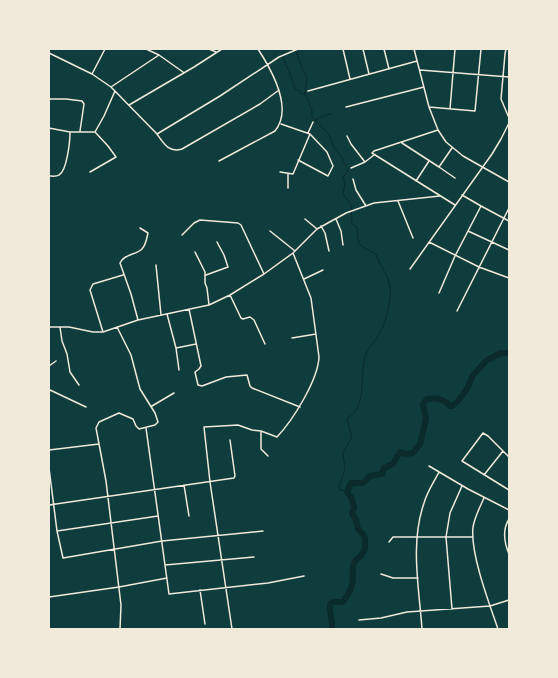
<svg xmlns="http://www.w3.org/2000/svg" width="558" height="678" viewBox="0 0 558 678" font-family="Signika,sans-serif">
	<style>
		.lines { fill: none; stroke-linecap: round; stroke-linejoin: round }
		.stream { stroke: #0a2a2b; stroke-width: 1 }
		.river { stroke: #0a2a2b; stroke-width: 6 }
		.minor { stroke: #f1e9da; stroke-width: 1.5 }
	</style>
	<rect width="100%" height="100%" fill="#0f3d3e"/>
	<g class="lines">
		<path class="stream" d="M295,49L303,70L307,77L305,94L312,110V117L330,136L334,147L341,156L348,171L343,178L345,183L343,194L351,205L352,224L357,227L358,240L361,246L376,254C379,265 388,274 390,287C392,297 386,322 381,331C377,339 370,346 366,354C360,370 365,395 357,408C355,412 351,416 347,419L352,437L343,453L345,468L341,482L339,485V489L347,492
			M283,57L296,90L300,91L301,94H305
			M315,120L332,113"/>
		<path class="river" d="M332,629C333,620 329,612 330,604L333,602H343C346,597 351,591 352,585C355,573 348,563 361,556L365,549V540L364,535L358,529L356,520L352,513L354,507L351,497L347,492L351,483H363L370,476L382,474L384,468L393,464L400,452L406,454L413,453L420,444L426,419L423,404L427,399C435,398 445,399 450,406H452L458,401L467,389L473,375L487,360L501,353H509"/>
		<path class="minor" d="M146,49L159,55
			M209,49L216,52
			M343,49L350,79
			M363,49L369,74
			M384,49L389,69
			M414,49L429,107L438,130L446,142L463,156L509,182
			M506,49L505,54L501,99L509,118
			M49,53L92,74L111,87L157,134L220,96L279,57L298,49
			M420,70L509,77
			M92,74L105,49
			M111,87L159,55L183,72
			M308,91L417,61
			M49,99H66L82,101L84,104L80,131
			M129,105L194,67L222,49
			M346,107L424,87
			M429,107L475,111L481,49
			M450,109L455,49
			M281,124L310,134L327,152L333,166L328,176L298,160
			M49,128L70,132H95L104,116L115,91
			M438,130L374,151L372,153L455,205
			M308,133L313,122
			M157,134C164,144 169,153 182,149L260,104L279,90
			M347,136L351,144L365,162
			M402,143L439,167L452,148
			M219,161L275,131C294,108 271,69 258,49
			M439,167L455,178
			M351,168L365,162L374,155
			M90,172L116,157L108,146L95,132
			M280,172L293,174L310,134
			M288,174V188
			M49,176C52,176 56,177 59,175C67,171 70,141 70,132
			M353,179L356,190L366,206
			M416,181L429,161
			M462,195L481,206
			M398,201L413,238
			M305,219L317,229
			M336,219L341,231L343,245
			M321,226L325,233L329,251
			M270,231L295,251
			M468,231L509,250
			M182,235L194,223L200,220L238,223L241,225L264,274
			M429,242L479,267L509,278
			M195,252L205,272V283L207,288L209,305
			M156,265L161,315
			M410,269L492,154L501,139L509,123
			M206,275L228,267L224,255L217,242
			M304,279L323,270
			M439,293L455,256L481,206L509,221
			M230,295L241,318L243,319L250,317L254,320L265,344
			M189,309L201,366L199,369L195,372L198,385L202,386L226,377L247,375L250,386L252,388L300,407
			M457,311L509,208
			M167,314L176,348L179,370
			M138,320L131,294L120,263C124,254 136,255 142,249C146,245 147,237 148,233L140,228
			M49,327H69L93,332H103L138,320L209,305L230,295L264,274L293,253L317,229L346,213L374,203L440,196
			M60,327L62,341L67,354L70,372L79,385
			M117,327L131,355L140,389L155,413L158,422L155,425L139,429L136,426L133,419L119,413L99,422L96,428L106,481L121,605L120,629
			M103,332L90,290L93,284L123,275
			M292,338L316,334
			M176,348L196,344
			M49,366L56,361
			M49,392L50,390L86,407
			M152,406L174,393
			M146,428L169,594L268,583L304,576
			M261,431V449L268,456
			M49,450L99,444
			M509,457L488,436L483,433L462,461L509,490
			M429,466L468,489L509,510
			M49,468L57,531L63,558L162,541L263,531
			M484,475L503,451
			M184,485L189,516
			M484,498C480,507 475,516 473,527C470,553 489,603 498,629
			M49,505L234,478L235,476L230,440
			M509,519C502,530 504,542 509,554
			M57,531L158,516
			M389,542L393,537H473
			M165,565L254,557
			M381,574L393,578H418
			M200,590L205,624
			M49,597L119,587L167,578
			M452,609L446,537L450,513L462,486
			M359,620L381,618L407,612L490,606L509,600
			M232,629L210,482L204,427L238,425L252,430L261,431L277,437C293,420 318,380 319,357L311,298L293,253
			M422,629C419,587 410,543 424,503C427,492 434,482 439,472
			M508,629L509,628"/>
	</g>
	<rect width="558" height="678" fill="none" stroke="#f1e9da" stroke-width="100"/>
</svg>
